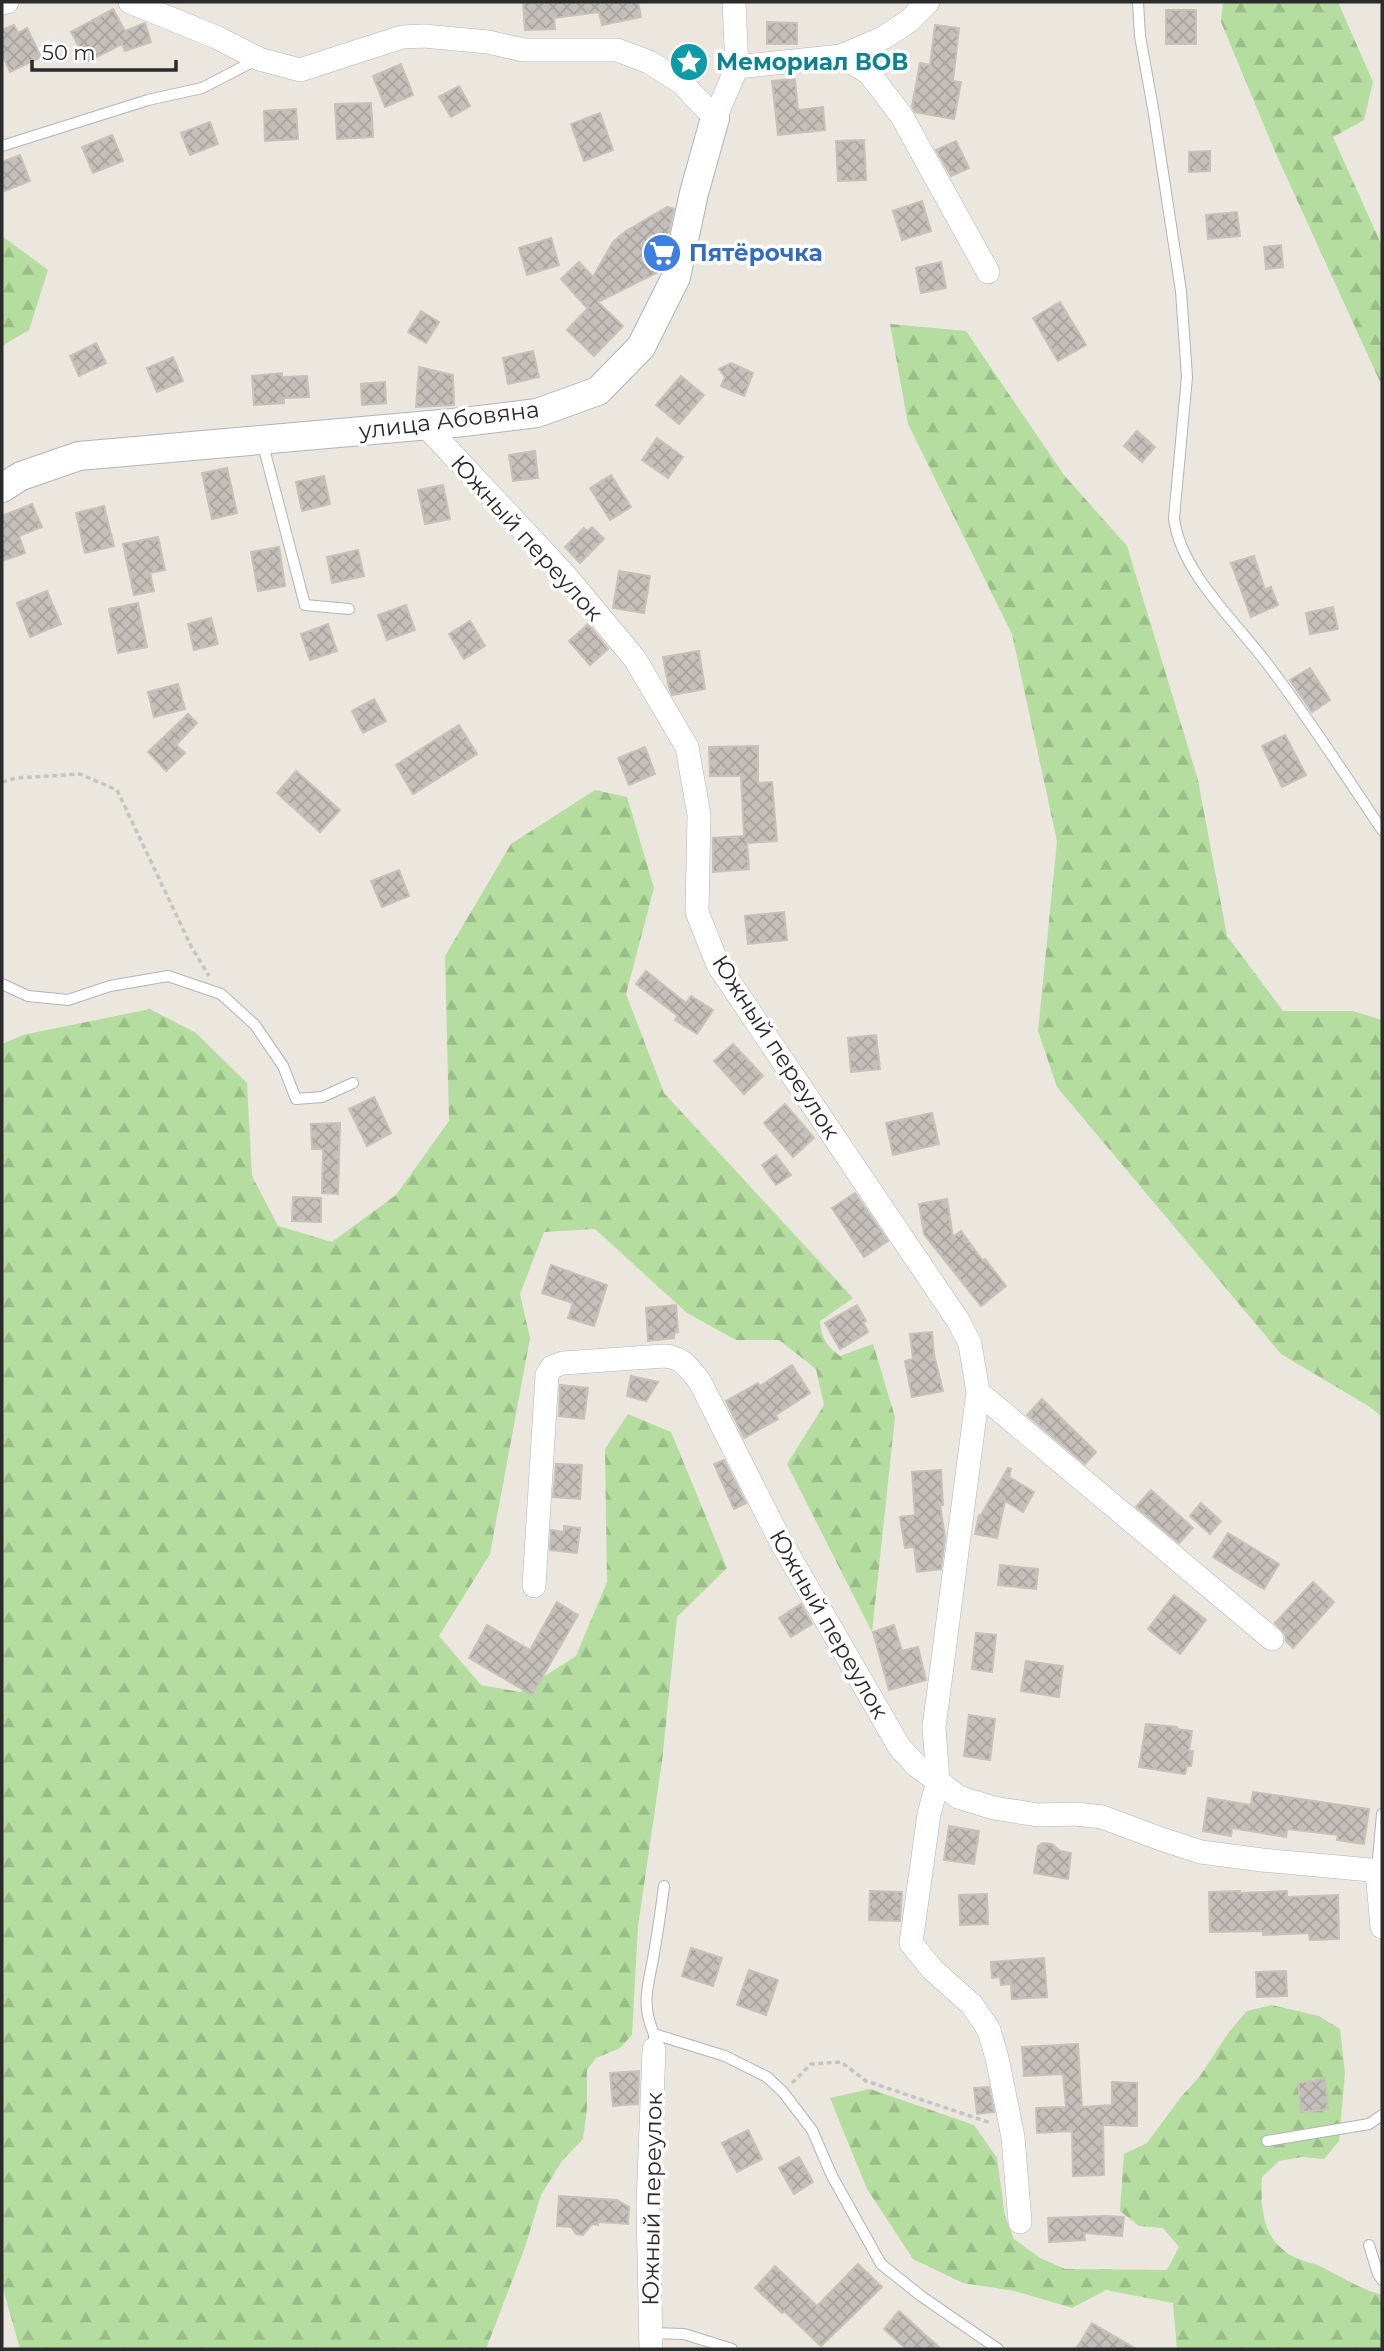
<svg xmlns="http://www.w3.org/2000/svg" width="1384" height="2351" viewBox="0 0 1384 2351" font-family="Montserrat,sans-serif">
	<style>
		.forest { fill: url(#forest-firs) }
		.building { fill: url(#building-cross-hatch); stroke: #c7c1b8; stroke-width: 2 }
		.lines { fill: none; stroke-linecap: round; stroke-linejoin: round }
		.service-casing { stroke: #b1b4bd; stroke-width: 12 }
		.minor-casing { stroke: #b1b4bd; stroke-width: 24 }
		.tertiary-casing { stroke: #b1b4bd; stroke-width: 30 }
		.path { stroke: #c4c4c4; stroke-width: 3.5; stroke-dasharray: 5 3.5; stroke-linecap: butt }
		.service { stroke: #fff; stroke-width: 10 }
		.minor { stroke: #fff; stroke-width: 23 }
		.tertiary { stroke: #fff; stroke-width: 28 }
		.labels { text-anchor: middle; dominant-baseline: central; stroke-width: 7; stroke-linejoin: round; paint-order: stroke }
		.culture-label { font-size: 23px; font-weight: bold; fill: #0d838f; stroke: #fff; text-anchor: start }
		.shop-label { font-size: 23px; font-weight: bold; fill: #366cbe; stroke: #fff; text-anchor: start }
		.street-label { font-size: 23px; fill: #2b2b2b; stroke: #fff }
	</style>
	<defs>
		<pattern id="forest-firs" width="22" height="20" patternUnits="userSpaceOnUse" patternTransform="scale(1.75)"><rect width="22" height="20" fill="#b4dd9f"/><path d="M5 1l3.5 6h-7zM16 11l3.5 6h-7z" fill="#9bbe89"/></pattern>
		<pattern id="building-cross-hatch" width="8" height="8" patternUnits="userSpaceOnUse" patternTransform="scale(1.75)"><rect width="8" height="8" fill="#c4bfba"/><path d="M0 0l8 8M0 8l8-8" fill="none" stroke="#a9a4a0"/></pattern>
	</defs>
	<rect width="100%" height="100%" fill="#ebe6de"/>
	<path class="forest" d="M1223,2H1338L1373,82L1364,120L1333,137L1382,246V386L1276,154L1221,22Z
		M2,236L48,270L29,330L2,346Z
		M890,324L966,331L1064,475L1127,546L1198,780L1227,936L1283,1011H1353L1382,1020V1417L1370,1407L1281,1354L1057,1087L1038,1031L1057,841L1012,634L908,424Z
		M595,790L627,797L654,888L626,994L664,1093L853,1298L820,1321C821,1337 827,1347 840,1356L873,1344L895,1417L872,1632L787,1464L824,1405L816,1369L779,1340H736L687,1313L595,1229L544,1232L520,1294L530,1338L490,1554L439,1636L481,1685L520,1692L576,1656L607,1582L605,1449L628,1414L671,1432L727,1568L677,1617L662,1761L638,1926L632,2035L620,2048L596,2058L587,2070V2109L583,2139L562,2161L541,2195L525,2247L486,2349H20L2,2285V1044L23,1035L150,1009L196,1033L247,1083L252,1176L278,1226L332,1242L396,1195L449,1121L445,956L511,844Z
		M1272,2005L1319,2016L1340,2029L1345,2073L1339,2141L1324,2159L1302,2157L1279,2161L1262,2177C1260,2210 1263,2242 1296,2258C1304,2262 1314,2263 1322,2267C1343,2278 1360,2289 1382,2295V2349H1177L1173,2303L1106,2290L1072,2308L1015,2291L963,2283L913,2259L867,2189L830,2098L870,2089L974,2125L997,2158L1005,2216L1014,2239L1040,2258L1065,2269L1167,2270L1179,2247L1163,2228L1139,2226L1120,2211L1124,2154L1147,2143L1181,2097L1200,2076L1229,2032L1247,2011Z"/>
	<path class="building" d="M523,2H638L641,17L602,25L599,12L554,18L555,29L525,30Z
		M113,9L125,31L145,23L151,42L125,51L122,44L87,62L71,32Z
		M1166,10H1196V44H1166Z
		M767,22L797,23V44H767Z
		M14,25L18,33L27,28L41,57L10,72L2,54V30Z
		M935,25L959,28L953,81L961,82L954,119L915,112L912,106L920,63L930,65Z
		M401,64L413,95L385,107L373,76Z
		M795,79L798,110L823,107L825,130L778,135L772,81Z
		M459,86L470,106L451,117L439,97Z
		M371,103L373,137L337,139L335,104Z
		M296,109L298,139L265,141L264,111Z
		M600,113L613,150L584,161L571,124Z
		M210,122L218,144L190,155L181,133Z
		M112,135L123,161L93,173L82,147Z
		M864,140L866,180L838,181L836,141Z
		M956,141L969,168L951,176L936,150Z
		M1210,151V171L1189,172V152Z
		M20,155L30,181L2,192V162Z
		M922,201L931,231L902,240L893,211Z
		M667,207L674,209L660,271L598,302L623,326L594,356L567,330L589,307L587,308L561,279L579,262L593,277L613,242L626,231Z
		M1237,212L1240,236L1208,239L1206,215Z
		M551,238L559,265L527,275L519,248Z
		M1281,245L1283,267L1266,269L1264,247Z
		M941,262L946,288L921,293L916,268Z
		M1060,302L1086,345L1058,361L1033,318Z
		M421,311L439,322L426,343L408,332Z
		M96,343L106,363L79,376L70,356Z
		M533,351L539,377L508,384L503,358Z
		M173,357L183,381L157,392L147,368Z
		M731,363L753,373L744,396L721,386L725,377L719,369Z
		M419,367L453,375L454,405L416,407Z
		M282,373V377L307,376L309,397L284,398V403L254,405L252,376Z
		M681,376L704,395L679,424L656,405Z
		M385,382L386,403L362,405L361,384Z
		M1137,431L1155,447L1142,462L1124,446Z
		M657,438L683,457L668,478L642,460Z
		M535,451L538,478L513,481L509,455Z
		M227,468L237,513L212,519L202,473Z
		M611,475L631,507L610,520L590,488Z
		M324,476L330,504L302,511L296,482Z
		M443,485L450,519L425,524L418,490Z
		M32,504L42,527L19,536L25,553L2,561V516Z
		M104,506L114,546L85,553L76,513Z
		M592,527L604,539L580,563L565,547L584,528L587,531Z
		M158,537L165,570L150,573L154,591L134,595L123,544Z
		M279,547L285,586L258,591L251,552Z
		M358,550L364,576L332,583L327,557Z
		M1254,556L1265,590L1271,587L1278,605L1251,617L1231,563Z
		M619,571L650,576L644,613L613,608Z
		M47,591L61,624L30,637L17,603Z
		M138,603L147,647L118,653L109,609Z
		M406,605L415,630L387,640L378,615Z
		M1333,607L1338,629L1310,634L1306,613Z
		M211,618L218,644L194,650L188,624Z
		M470,621L485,646L464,659L449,634Z
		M328,624L337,651L310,660L301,634Z
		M588,624L608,649L590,665L569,641Z
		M699,651L705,689L672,695L669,688L663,657Z
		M1310,668L1330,700L1312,712L1290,680Z
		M178,684L185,709L154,717L148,692Z
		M374,699L386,721L363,733L352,711Z
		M188,714L197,723L176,745L185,753L166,771L148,752Z
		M459,725L477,754L413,794L396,765Z
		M1285,735L1306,775L1282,787L1262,746Z
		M758,746V783L772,782L777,841L747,843L749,869L713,872V838L744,836L741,776H710L709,747Z
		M645,747L655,774L629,785L618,758Z
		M296,771L340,810L320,832L277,793Z
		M399,870L409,896L382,907L371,881Z
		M784,912L787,940L748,944L745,916Z
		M646,971L686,1003L691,996L713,1010L697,1034L675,1020L678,1016L636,984Z
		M876,1035L880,1069L851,1072L848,1038Z
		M733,1044L763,1076L744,1094L714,1061Z
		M374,1097L391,1133L367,1146L349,1109Z
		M785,1104L814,1138L793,1157L764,1123Z
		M932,1113L939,1144L893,1155L886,1123Z
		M340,1123L338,1194L322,1193L323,1149H312L311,1124Z
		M776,1155L791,1175L776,1185L762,1165Z
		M855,1193L888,1241L864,1257L832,1208Z
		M293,1197L321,1198V1222L292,1221Z
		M947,1199L953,1237L961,1231L983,1261L985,1259L1006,1286L981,1306L924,1234L919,1204Z
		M551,1265L607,1285L594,1326L568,1318L573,1303L542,1293Z
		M676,1305L678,1332L674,1333V1338L648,1341L646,1308Z
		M857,1305L866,1321L863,1322L868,1332L840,1349L825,1323Z
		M932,1332L934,1355L943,1391L912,1397L905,1361L913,1359L910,1334Z
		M792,1365L810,1393L776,1415L778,1419L744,1438L726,1401L758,1383L760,1386Z
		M631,1376L658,1382L646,1401L627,1396Z
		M560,1385L588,1388L584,1419L559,1416Z
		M1042,1399L1096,1452L1085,1464L1027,1415Z
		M724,1460L746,1503L734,1509L714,1464Z
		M556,1464L582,1465L580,1499L553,1497Z
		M1008,1468L1011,1469L1009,1477L1034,1492L1023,1512L1005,1501L997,1538L975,1534L979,1515H981Z
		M941,1470L943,1505H940L945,1537L941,1569L917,1572L914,1547L905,1548L900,1517L915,1515L912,1472Z
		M1151,1490L1193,1528L1179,1543L1136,1507Z
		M1201,1503L1221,1521L1210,1534L1190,1516Z
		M564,1526L580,1528L577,1553L550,1550L551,1530L564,1532Z
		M1228,1533L1279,1564L1264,1589L1213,1557Z
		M1000,1565L1038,1569L1036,1589L998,1585Z
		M1313,1582L1334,1602L1293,1648L1286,1641L1285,1634L1275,1623Z
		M1174,1595L1206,1620L1180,1654L1148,1629Z
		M557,1602L578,1615L532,1695L469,1658L487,1625L530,1650Z
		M801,1604L812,1624L791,1637L779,1618Z
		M894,1625L902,1651L918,1647L926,1680L889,1690L873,1632Z
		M976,1633L996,1635L992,1672L972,1669Z
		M1026,1661L1063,1666L1059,1697L1021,1691Z
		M969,1715L995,1719L990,1760L964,1756Z
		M1146,1724L1177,1727V1729L1192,1731L1189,1751H1193L1191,1766H1187L1185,1774L1139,1767Z
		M1253,1792L1369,1809L1364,1844L1337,1840L1338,1835L1287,1829L1286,1837L1232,1828L1231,1836L1203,1831L1208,1798L1251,1805Z
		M949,1826L979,1831L974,1864L944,1860Z
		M1043,1843L1052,1844L1060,1851L1071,1853L1068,1879L1034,1873L1038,1846Z
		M870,1891L902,1892L900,1921L869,1920Z
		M1240,1891V1893L1287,1891V1897L1338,1895L1339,1939L1310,1940L1309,1933L1263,1935V1931L1210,1932L1209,1892Z
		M987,1894L988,1924L960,1925L959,1895Z
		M691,1948L722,1958L713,1986L682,1976Z
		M1044,1958L1047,1997L1012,1999L1011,1984L1001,1985L1000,1977L992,1978L991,1962Z
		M749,1970L778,1980L766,2015L737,2005Z
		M1286,1971L1287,1996L1257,1997L1256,1972Z
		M1078,2044L1082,2107L1112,2105V2082L1137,2083V2126L1103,2125L1104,2175L1073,2176L1072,2131L1037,2133L1036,2108L1066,2107L1063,2074L1024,2076L1022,2047Z
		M639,2071L638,2104L613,2106L610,2073Z
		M1325,2079L1328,2109L1301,2112L1298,2083Z
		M989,2087L994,2112L977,2114L974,2088Z
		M748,2130L762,2159L737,2172L722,2143Z
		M799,2157L813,2182L794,2194L779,2168Z
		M559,2196L617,2200L629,2207L628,2224L598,2222V2225L592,2224L583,2235L576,2234L571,2227L557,2226Z
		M1106,2216L1124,2217L1122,2236L1084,2233L1085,2240L1049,2242L1048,2218Z
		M858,2264L882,2287L821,2346L784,2311L782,2313L755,2288L775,2266L817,2306Z
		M899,2311L941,2349H906L884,2329Z
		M1092,2323L1136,2349H1076Z"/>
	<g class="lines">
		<g class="service-casing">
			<path id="service" d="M1138,2L1140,36L1154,114L1181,291L1187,377L1174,518C1180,572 1238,624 1269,666C1309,719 1345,775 1382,830
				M2,146L148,100L202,88L256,60
				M262,441L305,605L349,609
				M2,984L28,996L68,1000L110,986L168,976L221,994L255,1025L283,1066L296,1099L322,1097L353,1083
				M1377,1871L1382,1814
				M654,2034C640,2002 649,1985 654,1953C658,1931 661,1909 664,1886
				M654,2049V2034L725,2056L767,2077L783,2092L812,2130L832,2176L881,2264L921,2296L998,2349
				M1267,2141L1369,2124L1382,2115
				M1369,2245L1378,2274L1382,2280
				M651,2333L684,2334L732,2349"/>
		</g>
		<g class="minor-casing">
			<path id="minor" d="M130,2L216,37L259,59L300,70L402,37L424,36L488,42L523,50H617L649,62L682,83L715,118L737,67L734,2
				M2,3L7,2
				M841,56L869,73L901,115L988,272
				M737,67L841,56L883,38L909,21L928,2
				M425,425L565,575L635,659L687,747L699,815L697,912L718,965L959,1322L970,1344L978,1392L934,1727L938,1781L958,1797L994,1808L1038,1815L1076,1814L1102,1817L1161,1839L1201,1852L1262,1860L1382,1871
				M978,1392L1272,1639
				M534,1586L547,1375L552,1367L563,1363L664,1356C683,1357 689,1368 700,1382L781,1542L900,1748L917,1766L938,1781L929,1814L911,1943L932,1969L972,2005L989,2030L997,2058L1013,2137L1020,2222
				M1377,1871L1382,1927
				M651,2349L648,2206L654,2049"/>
		</g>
		<g class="tertiary-casing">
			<path id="tertiary" d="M2,488L21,476L79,456L464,422L537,413L598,391L641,347L676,277L694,193L715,118"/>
		</g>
		<path class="path" d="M2,782L16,778L80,774L117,790L191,946L209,976
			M792,2083L811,2064L841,2062L866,2081L991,2123"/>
		<use href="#service" class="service"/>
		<use href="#minor" class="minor"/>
		<use href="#tertiary" class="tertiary"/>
	</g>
	<defs>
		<g id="sight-disc" transform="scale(2.0125)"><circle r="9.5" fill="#0f9aa8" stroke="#fff"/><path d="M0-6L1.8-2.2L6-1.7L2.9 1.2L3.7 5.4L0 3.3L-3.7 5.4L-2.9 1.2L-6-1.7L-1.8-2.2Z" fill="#fff"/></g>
		<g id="supermarket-disc" transform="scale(2.0125)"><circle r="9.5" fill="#3f7fe0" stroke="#fff"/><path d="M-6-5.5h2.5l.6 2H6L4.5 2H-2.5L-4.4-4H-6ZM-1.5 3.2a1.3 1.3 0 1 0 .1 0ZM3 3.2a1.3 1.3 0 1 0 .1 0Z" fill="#fff"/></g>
	</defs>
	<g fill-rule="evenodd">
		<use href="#sight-disc" x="689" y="62"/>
		<use href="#supermarket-disc" x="662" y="253"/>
	</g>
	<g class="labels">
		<g class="culture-label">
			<text x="716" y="62">Мемориал ВОВ</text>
		</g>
		<g class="shop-label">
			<text x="689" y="253">Пятёрочка</text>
		</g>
		<g class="street-label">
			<text transform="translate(449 420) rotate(-7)">улица Абовяна</text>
			<text transform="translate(527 538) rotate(48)">Южный переулок</text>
			<text transform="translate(776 1047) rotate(57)">Южный переулок</text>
			<text transform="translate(829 1624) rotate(60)">Южный переулок</text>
			<text transform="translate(652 2199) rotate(-89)">Южный переулок</text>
		</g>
	</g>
	<rect width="1384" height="2351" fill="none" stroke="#2b2b2b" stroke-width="7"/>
	<path d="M32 60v10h144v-10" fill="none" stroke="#2b2b2b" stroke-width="3.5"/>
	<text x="42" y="60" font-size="21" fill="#2b2b2b" stroke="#ffffff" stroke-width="5" paint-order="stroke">50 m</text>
</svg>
